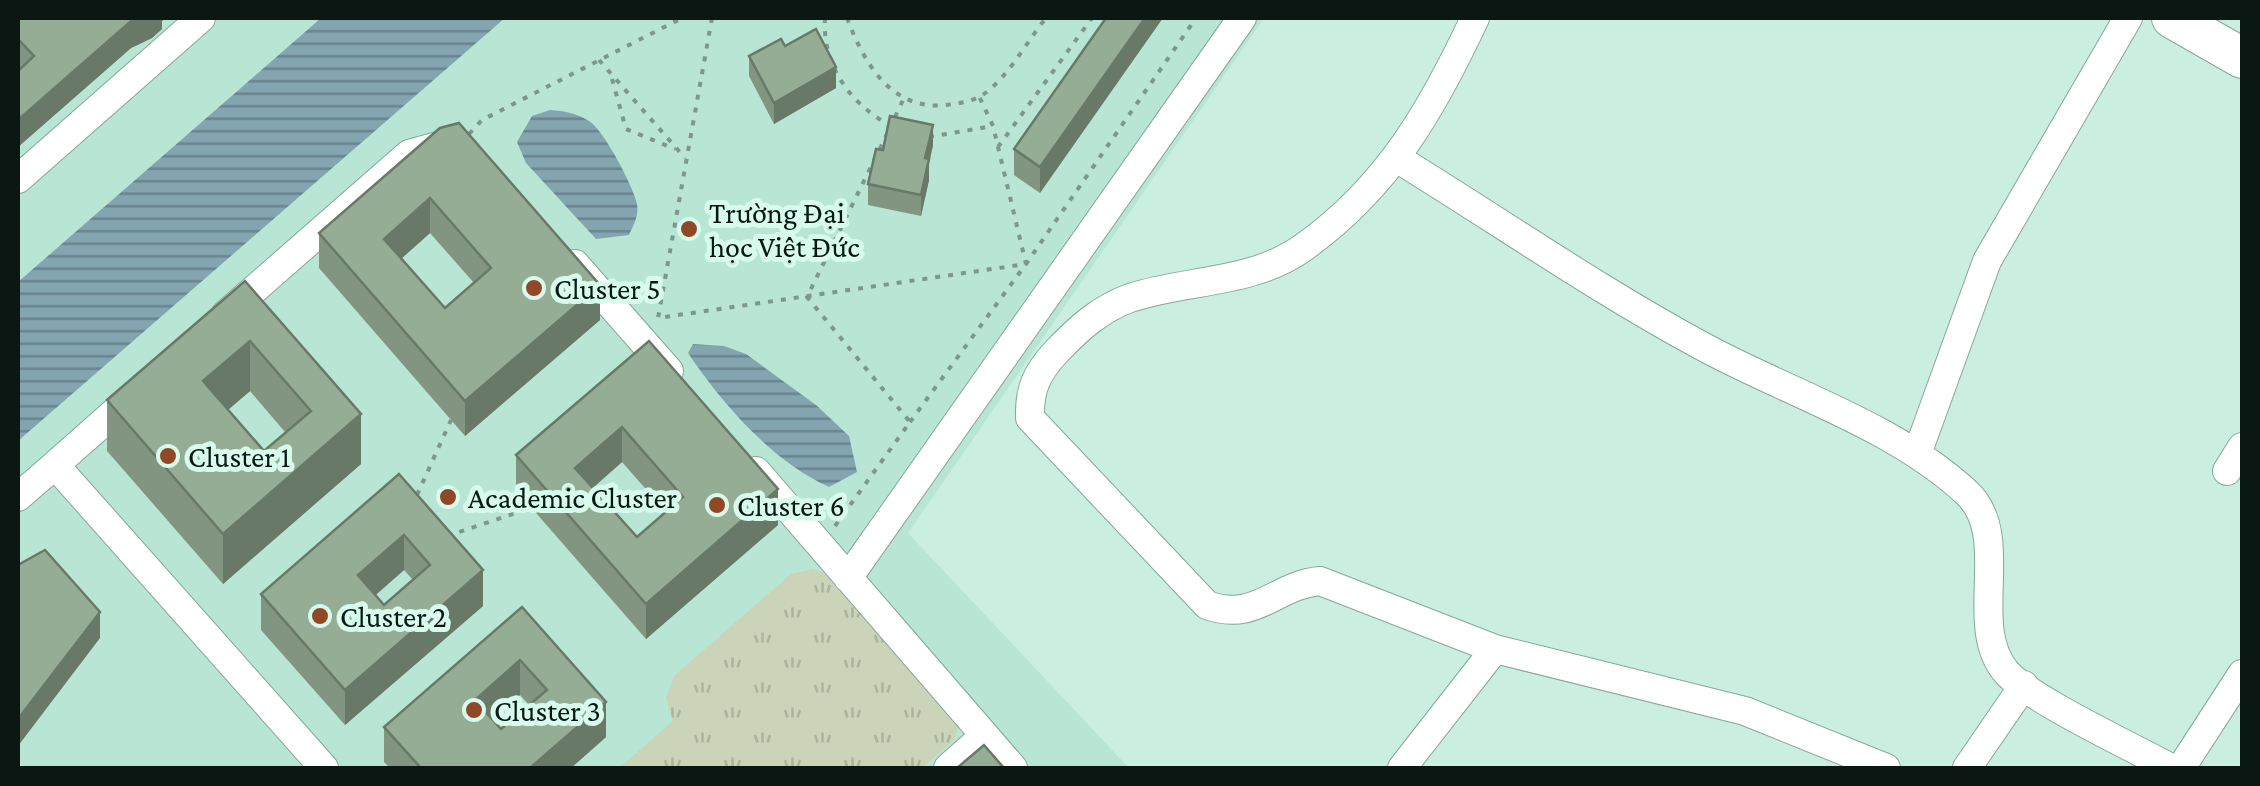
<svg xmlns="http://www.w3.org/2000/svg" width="2260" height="786" viewBox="0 0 2260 786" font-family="'Crimson Pro',serif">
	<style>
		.built { fill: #b8e5d4 }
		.grass { fill: url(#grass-tufts) }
		.water { fill: url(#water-rules) }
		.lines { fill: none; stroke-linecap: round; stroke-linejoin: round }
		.minor-casing { stroke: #85a79a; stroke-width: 30 }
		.highway-casing { stroke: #85a79a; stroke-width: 42 }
		.path { stroke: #7c978c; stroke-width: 4; stroke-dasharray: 5 8; stroke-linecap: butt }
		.minor { stroke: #fff; stroke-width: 28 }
		.highway { stroke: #fff; stroke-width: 40 }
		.wall { fill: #819580; fill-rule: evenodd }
		.shaded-wall { fill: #697968 }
		.building { fill: #96ad95; stroke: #697968; stroke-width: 2.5; fill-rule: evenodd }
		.poi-dot { fill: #904826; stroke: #d7fbed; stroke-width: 4 }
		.labels { text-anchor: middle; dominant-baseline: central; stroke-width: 10; stroke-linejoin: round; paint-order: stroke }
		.poi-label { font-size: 30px; fill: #0a1712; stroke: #d7fbed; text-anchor: start }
	</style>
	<defs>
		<pattern id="grass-tufts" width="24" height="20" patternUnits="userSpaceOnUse" patternTransform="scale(2.5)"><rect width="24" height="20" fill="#cbd3b8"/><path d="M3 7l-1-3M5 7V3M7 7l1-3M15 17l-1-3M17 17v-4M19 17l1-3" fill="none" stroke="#adb49d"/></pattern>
		<pattern id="water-rules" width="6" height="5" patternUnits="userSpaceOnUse" patternTransform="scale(2.5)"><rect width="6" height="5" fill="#83a5b0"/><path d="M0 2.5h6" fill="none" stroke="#69858e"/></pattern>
	</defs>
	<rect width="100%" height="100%" fill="#caeee0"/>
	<path class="built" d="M18,18H321L18,282Z
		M505,18H1264L908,533L1129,768H18V441Z"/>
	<path class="grass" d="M813,569L832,576L959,724L954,740L922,768H619L673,721L666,698L674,676L791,574Z"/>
	<path class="water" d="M321,18H505L18,441V282Z
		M550,110C565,111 576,113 589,121C603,129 634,187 637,204C639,216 634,224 629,235L596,239L526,163L517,142L532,116Z
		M693,344L724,346L746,354L816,405L849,436L857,472L829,487C772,461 723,405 688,353Z"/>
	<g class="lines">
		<g class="minor-casing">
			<path id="minor" d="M1475,18C1433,108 1388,187 1304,247C1253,284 1188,279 1130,298C1100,309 1079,328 1057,351C1037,372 1029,389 1030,418L1207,605C1256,623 1275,585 1320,581L1495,649L1745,711L1886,768
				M1398,159C1499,221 1598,290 1702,346C1788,393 1894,425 1967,493C2014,537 1965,626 2007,673C2032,700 2134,748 2171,768
				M18,179L201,18
				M575,264L669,371
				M225,315L409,154L445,144
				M1917,454L1987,261L2128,18
				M55,465L133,396
				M756,471L1013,768
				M2227,471L2242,447
				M18,497L55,465L324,768
				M848,578L1242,18
				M948,768L984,736
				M1402,768L1495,649
				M1967,768L2024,685
				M2181,768L2242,674"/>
		</g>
		<g class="highway-casing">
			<path id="highway" d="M2172,18L2242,58"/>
		</g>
		<path class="path" d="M712,18L658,318L1026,264L1196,18
			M825,18C822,65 850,104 891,126
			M847,18C864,63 891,111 946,105C962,103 977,101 989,90C1011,72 1028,40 1046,18
			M599,60L685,158
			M612,79L626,129L675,149
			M895,117L904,98
			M469,134L482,120L682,18
			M929,137L993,126L979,96
			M998,147L1092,18
			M910,422L1026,264L993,126
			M417,495L451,420
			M835,526L910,422L807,297L889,130
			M447,536L531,508"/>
		<use href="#minor" class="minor"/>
		<use href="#highway" class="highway"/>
	</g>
	<path class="wall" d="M18,18H166L162,21V29L152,38L131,48L18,147V71L20,68L18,65Z
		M1106,18L1040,193L1014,175V149Z
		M785,46L836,88L774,124L749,76V56Z
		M440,128L600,320L465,436L319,268V233ZM430,233L474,283L445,308L401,259Z
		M933,145L929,163V180L921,216L868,205V184L883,150Z
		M245,281L361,464L223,584L107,451V400ZM250,391L285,432L264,451L228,410Z
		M649,341L778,525L646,639L516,490V455ZM622,462L666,512L637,537L593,488Z
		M399,474L483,606L345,725L261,630V594ZM404,570L413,580L384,605L376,595Z
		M522,607L606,737L571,768H390L384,762V727ZM520,695L529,705L501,729L492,719Z"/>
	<path class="shaded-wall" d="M140,18H166L162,21V29L152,38L131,48L18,147V120L131,21Z
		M1145,18H1163L1040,193V167Z
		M836,67V88L774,124V103Z
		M933,125V145L929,163V180L921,216V195L925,158Z
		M430,198V233L384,274V239Z
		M600,285V320L465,436V401Z
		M250,341V391L203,431V381Z
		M361,414V464L223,584V534Z
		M622,427V462L575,503V468Z
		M778,489V525L646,639V604Z
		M404,535V570L358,610V575Z
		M483,570V606L345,725V690Z
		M100,612V638L18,746V719Z
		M520,660V695L475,735V700Z
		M606,702V737L571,768H530Z"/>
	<path class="building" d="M18,18H140L131,21L18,120V71L34,56L18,39Z
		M1106,18H1145L1040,167L1014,149Z
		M816,29L836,67L774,103L749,56L781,39L785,46Z
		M890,116L933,125L925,158L929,159L921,195L868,184L876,149L883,150Z
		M459,123L600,285L465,401L319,233L440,128ZM430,198L491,268L445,308L384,239Z
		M245,281L361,414L223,534L107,400ZM250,341L311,411L264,451L203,381Z
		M649,341L778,489L646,604L516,455ZM622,427L683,497L637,537L575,468Z
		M399,474L483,570L345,690L261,594ZM404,535L430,565L384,605L358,575Z
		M45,550L100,612L18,719V565Z
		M522,607L606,702L530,768H421L384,727ZM520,660L547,690L501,729L475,700Z
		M984,745L1004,768H957Z"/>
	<g class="poi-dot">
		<circle cx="689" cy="229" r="10"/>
		<circle cx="534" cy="288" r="10"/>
		<circle cx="168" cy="456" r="10"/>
		<circle cx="448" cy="497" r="10"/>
		<circle cx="717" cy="505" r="10"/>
		<circle cx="320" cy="616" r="10"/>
		<circle cx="474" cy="710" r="10"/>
	</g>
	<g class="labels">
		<g class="poi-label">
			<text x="709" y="212">Trường Đại<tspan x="709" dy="34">học Việt Đức</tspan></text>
			<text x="554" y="288">Cluster 5</text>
			<text x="188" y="456">Cluster 1</text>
			<text x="468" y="497">Academic Cluster</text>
			<text x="737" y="505">Cluster 6</text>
			<text x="340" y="616">Cluster 2</text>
			<text x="494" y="710">Cluster 3</text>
		</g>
	</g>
	<rect width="2260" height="786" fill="none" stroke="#0a1712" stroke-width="40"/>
</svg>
